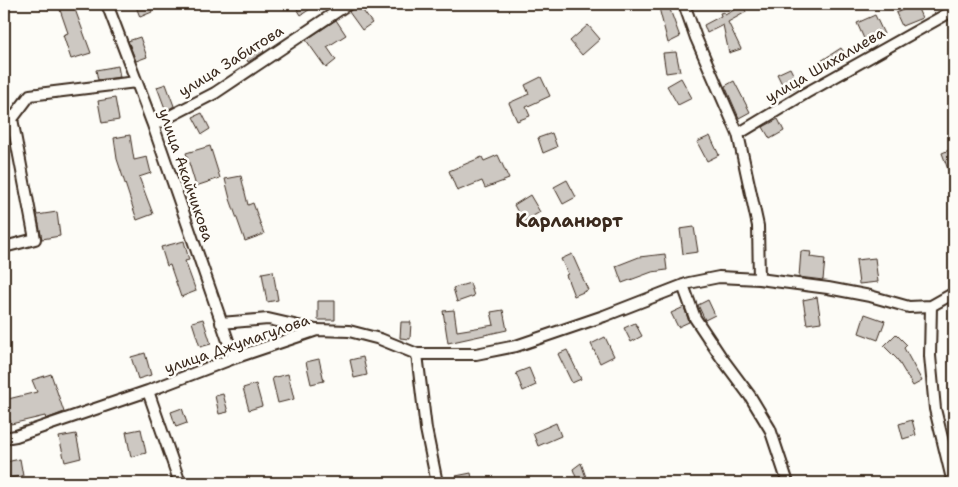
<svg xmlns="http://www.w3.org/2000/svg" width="958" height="487" viewBox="0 0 958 487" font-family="'Shantell Sans',sans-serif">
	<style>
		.building { fill: #cdc8c2; stroke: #3b2a1e }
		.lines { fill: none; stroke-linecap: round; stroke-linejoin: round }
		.minor-casing { stroke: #3b2a1e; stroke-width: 14 }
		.minor { stroke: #fdfcf7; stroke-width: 10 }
		.labels { text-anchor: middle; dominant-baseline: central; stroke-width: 5; stroke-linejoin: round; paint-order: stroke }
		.street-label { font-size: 15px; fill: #3b2a1e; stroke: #fdfcf7 }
		.quarter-label { font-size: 18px; font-weight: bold; fill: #3b2a1e; stroke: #fdfcf7 }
	</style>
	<rect width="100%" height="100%" fill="#fdfcf7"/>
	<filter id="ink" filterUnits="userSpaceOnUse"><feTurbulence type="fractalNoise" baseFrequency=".02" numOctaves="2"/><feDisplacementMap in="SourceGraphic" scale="10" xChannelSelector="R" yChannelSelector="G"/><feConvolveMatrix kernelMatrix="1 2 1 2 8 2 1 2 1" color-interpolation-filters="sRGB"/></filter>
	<g filter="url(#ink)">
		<path class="building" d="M58,4H73L91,53L71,59L63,35L68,33Z
			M135,4H148L152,12L140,17Z
			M294,4H318L301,15Z
			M358,4L372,23L362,30L349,12Z
			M658,4H668L680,37L668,43Z
			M916,4L922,18L902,26L896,13Z
			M743,5L746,12L728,22L741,49L729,53L723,25L707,33L704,25L721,16L720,13L724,12L725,15Z
			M875,15L884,34L866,43L857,23Z
			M336,20L346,35L327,47L336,60L326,68L306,40Z
			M588,25L600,39L582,55L570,41Z
			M140,37L147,57L136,61L128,41Z
			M260,46L264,52L248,62L244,55Z
			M841,48L846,55L826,68L821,61Z
			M676,52L680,71L666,73L663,53Z
			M118,66L120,77L98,80L96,70Z
			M790,68L799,86L786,92L777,74Z
			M541,77L550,96L526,107L530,116L517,121L509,103L529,94L525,85Z
			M681,78L692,98L678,105L667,86Z
			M734,81L750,112L739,118L725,86Z
			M166,84L174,106L166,111L157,87Z
			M115,98L119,120L102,123L98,101Z
			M202,113L210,129L202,134L193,117Z
			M778,119L784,131L770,139L763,127Z
			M552,133L557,147L543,153L538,138Z
			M130,135L134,160L147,157L151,173L139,177L153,214L137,220L117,159L114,138Z
			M710,136L719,155L707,161L697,142Z
			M210,146L220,178L196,186L186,153Z
			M954,148V183H953L942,153Z
			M498,155L509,179L485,188L482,181L457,191L449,171L482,157L484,161Z
			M241,176L248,205L253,203L264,234L245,241L230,199L225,179Z
			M567,180L576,197L563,204L554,187Z
			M530,195L540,212L523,222L514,205Z
			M57,212L60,236L42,239L37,215Z
			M694,227L698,252L683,254L680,229Z
			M184,241L189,260L185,261L196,291L181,297L170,265L167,266L161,247Z
			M801,251L811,252L810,257L825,259L823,280L799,277Z
			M572,254L588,290L574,296L566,275L568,274L561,259Z
			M665,254L667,270L652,272L622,283L616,266L639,257Z
			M875,258L878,282L859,284L856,260Z
			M273,271L278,300L267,302L262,273Z
			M470,283L474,296L457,302L453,288Z
			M817,297L821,322L807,324L803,300Z
			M708,300L715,315L705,320L698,305Z
			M318,301H335V320H318Z
			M684,307L689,322L678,327L671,313Z
			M454,310L457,331L494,325L491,312L503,310L507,330L448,343L443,311Z
			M865,314L885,321L878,340L859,333Z
			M203,319L211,344L200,347L192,322Z
			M401,322H411L410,339L400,338Z
			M635,323L642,336L631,342L624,328Z
			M896,334L907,345L904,348L922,381L913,386L897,359L884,346Z
			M605,337L614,356L600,363L591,344Z
			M567,350L581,379L572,383L558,354Z
			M145,353L151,375L138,379L131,357Z
			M363,357L367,375L354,378L350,360Z
			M319,359L324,381L311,384L306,362Z
			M529,368L536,385L523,391L516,373Z
			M51,374L64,412L46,419L45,416L11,424L10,420L4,422V400L37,392L32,380Z
			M288,374L294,399L278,403L272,378Z
			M256,384L262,406L249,410L243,388Z
			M223,394L228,412L219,414L215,396Z
			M182,408L187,423L176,427L171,412Z
			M912,420L916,435L903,439L899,424Z
			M556,423L561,436L538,446L533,433Z
			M141,429L146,453L131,457L126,432Z
			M76,434L81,458L65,462L59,437Z
			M20,459L23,476L9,478L6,462Z
			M581,463L588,483H578L573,469Z
			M471,473L473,483H457L456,476Z"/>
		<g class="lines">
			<g class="minor-casing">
				<path id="minor" d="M107,4L153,125L234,358
					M684,4L696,38L738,134L758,226L759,279
					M153,125L215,93L348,4
					M4,126L12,119L30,95L136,82
					M738,134L806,93L954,10
					M4,247L35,239L12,119
					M683,285L695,318L721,357L750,396L770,429L788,483
					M931,306L930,356L935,409L953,483
					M221,323L268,319L316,330
					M417,354L426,429L437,483
					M148,391L180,483
					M4,438L16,436L148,391L234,358L317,330L349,331L380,339L417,354H476L516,346L604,316L689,283L719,277L759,279L828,288L870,296L909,307L931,306L954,293"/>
			</g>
			<use href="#minor" class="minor"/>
		</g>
	</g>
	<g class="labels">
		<g class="street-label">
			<text transform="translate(231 61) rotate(-32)">улица Забитова</text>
			<text transform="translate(825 65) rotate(-30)">улица Шихалиева</text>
			<text transform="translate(186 175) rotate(71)">улица Акайчикова</text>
			<text transform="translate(237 344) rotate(-19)">улица Джумагулова</text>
		</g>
		<g class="quarter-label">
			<text x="569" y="221">Карланюрт</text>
		</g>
	</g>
	<rect width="958" height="487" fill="none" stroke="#fdfcf7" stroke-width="20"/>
	<rect x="10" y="10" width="938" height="467" fill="none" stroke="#3b2a1e" stroke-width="2" filter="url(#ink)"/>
</svg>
